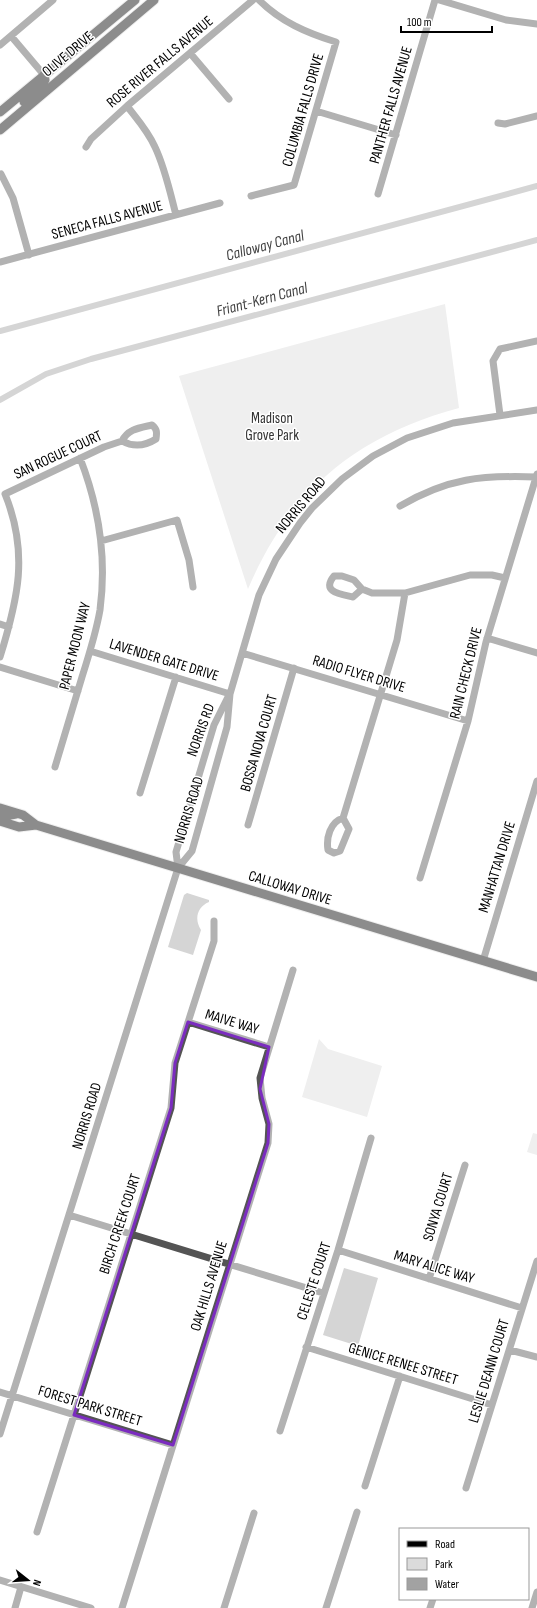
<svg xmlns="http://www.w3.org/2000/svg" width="537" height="1608" viewBox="0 0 537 1608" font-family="'Sofia Sans Condensed',sans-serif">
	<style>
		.green { fill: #dbdbdb }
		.water { fill: #a2a2a2 }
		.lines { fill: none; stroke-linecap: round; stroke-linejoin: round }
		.canal { stroke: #a2a2a2; stroke-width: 6 }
		.major-casing { stroke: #dbdbdb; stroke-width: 11 }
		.minor { stroke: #545454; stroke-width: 7 }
		.major { stroke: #000; stroke-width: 9 }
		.marked { fill: none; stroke: #7b2cbf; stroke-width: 3; stroke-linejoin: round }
		.labels { text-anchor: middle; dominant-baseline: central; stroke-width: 3; stroke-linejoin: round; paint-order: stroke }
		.street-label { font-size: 15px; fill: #000; stroke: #fff }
		.park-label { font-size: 15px; fill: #323232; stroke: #fff }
		.water-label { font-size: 16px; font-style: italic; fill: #434343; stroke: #fff }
	</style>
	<rect width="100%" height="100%" fill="#fff"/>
	<path class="green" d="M445,304L459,408C356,436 290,490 248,589L179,376Z
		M319,1039L328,1049L382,1066L367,1117L302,1097Z
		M533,1133L537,1134V1155L527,1152Z"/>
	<path class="water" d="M187,893L209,900V902C197,907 194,919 201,930L193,955L168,947L184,895Z
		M344,1268L378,1278L358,1346L323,1335Z"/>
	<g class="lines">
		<path class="canal" d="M0,331L537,186
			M0,400L46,374L91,359L537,240"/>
		<g class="major-casing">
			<path id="major" d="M24,102L37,90L45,80L44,75
				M0,112L135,0
				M0,130L154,0
				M0,808L23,815L36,825L537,977
				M0,815L5,816L16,814
				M0,821L19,827L36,825"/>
		</g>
		<path class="minor" d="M439,0L506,20L537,24
			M11,36L44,75
			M0,45L53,0
			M190,53L229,99
			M127,106C137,119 148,131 155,147C165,168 170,192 176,215
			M316,111L396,135
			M498,123L505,124L537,116
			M86,147L91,139L127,106L253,0
			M1,174L13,198L29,255
			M378,194L435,0
			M251,196L294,185L336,42C307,33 281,22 259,0
			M0,262L220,203
			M500,415L493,361L500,349L537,341
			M400,506C448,478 482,475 536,477
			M101,541L177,520L189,560L193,587
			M362,589L353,597C340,594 321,592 334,576H342L354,580L362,589L372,593H405L470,575H492L505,578
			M0,624L9,627
			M487,638L537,653
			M90,651L230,694
			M242,653L468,721
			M0,657C18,599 29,553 5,494L104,447L122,441C128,429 139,428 152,425C157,429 157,432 156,439C145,446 133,447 122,441
			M0,667L78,691
			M55,767C64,737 73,707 82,677C89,655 96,633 100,610C107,557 99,507 80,458
			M140,793L176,677
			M343,818L349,829L340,851L334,853L328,850C326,838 330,822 343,818L397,640L405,593
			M248,825L294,668
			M178,868L176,852L214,725L228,697
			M420,878L468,721L486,642L537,474
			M483,961L537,781
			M188,1022L269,1047
			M69,1215L323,1293
			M338,1250L522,1308
			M429,1279L465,1165
			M306,1347L492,1405
			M510,1350L537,1357
			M0,1392L173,1445
			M280,1431L338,1250L371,1138
			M0,1434L178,868L192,851L227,727L230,694L259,595L276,559L300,523L312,508L342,479L373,456L407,438L453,423L537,410
			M365,1486L400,1376
			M466,1488L537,1261
			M37,1532L171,1108L175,1063L214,941V921
			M0,1580L91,1608
			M15,1608L21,1587
			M122,1608L268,1143L269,1124L262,1098L260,1078L293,970
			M224,1608L254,1513
			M326,1608L357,1512
			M430,1608L433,1599
			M532,1608L537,1592"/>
		<use href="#major" class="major"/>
	</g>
	<path d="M0 0H537V1608H0ZM188,1022L269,1047L260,1089L269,1124L268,1143L173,1445L74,1415L171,1108L175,1063Z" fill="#fff" fill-opacity=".55" fill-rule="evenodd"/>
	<path class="marked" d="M188,1022L269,1047L260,1089L269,1124L268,1143L173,1445L74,1415L171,1108L175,1063Z"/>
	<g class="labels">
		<g class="street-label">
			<text transform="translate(68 54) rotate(-40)">OLIVE DRIVE</text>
			<text transform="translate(160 62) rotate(-40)">ROSE RIVER FALLS AVENUE</text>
			<text transform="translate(391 105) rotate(-74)">PANTHER FALLS AVENUE</text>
			<text transform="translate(303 110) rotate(-74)">COLUMBIA FALLS DRIVE</text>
			<text transform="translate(107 220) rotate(-15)">SENECA FALLS AVENUE</text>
			<text transform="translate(58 455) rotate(-25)">SAN ROGUE COURT</text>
			<text transform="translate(301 505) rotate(-50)">NORRIS ROAD</text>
			<text transform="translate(75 646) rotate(-76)">PAPER MOON WAY</text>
			<text transform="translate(164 660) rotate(17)">LAVENDER GATE DRIVE</text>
			<text transform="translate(466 673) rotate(-76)">RAIN CHECK DRIVE</text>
			<text transform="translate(359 674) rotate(17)">RADIO FLYER DRIVE</text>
			<text transform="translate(201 730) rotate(-70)">NORRIS RD</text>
			<text transform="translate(259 743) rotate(-74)">BOSSA NOVA COURT</text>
			<text transform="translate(189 810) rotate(-73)">NORRIS ROAD</text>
			<text transform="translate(497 867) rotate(-73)">MANHATTAN DRIVE</text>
			<text transform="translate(290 888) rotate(17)">CALLOWAY DRIVE</text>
			<text transform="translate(232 1022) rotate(17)">MAIVE WAY</text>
			<text transform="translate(87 1116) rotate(-73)">NORRIS ROAD</text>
			<text transform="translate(438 1207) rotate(-73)">SONYA COURT</text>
			<text transform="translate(120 1224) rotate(-72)">BIRCH CREEK COURT</text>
			<text transform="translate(434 1267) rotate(17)">MARY ALICE WAY</text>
			<text transform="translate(314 1281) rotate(-72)">CELESTE COURT</text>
			<text transform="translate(209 1286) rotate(-73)">OAK HILLS AVENUE</text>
			<text transform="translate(403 1364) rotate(17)">GENICE RENEE STREET</text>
			<text transform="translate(489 1371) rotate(-73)">LESLIE DEANN COURT</text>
			<text transform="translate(90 1406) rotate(17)">FOREST PARK STREET</text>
		</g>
		<g class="park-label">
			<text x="272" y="418">Madison<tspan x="272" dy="17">Grove Park</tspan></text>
		</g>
		<g class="water-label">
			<text transform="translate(265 246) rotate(-15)">Calloway Canal</text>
			<text transform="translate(262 300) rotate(-15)">Friant-Kern Canal</text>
		</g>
	</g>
	<rect x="399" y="1528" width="130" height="72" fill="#ffffff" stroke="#999999"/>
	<rect x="407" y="1541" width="20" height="6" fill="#000000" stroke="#999999"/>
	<text x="435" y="1548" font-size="12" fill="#000000">Road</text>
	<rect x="407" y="1558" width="20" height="12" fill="#dbdbdb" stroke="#999999"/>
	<text x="435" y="1568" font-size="12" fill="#000000">Park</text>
	<rect x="407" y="1578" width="20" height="12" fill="#a2a2a2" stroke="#999999"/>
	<text x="435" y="1588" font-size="12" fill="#000000">Water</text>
	<g transform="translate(28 1580) rotate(107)" stroke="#ffffff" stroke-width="3" paint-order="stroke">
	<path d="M0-3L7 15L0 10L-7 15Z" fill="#000000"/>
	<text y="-6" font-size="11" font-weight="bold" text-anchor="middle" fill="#000000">N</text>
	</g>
	<path d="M401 26v6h91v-6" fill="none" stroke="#000000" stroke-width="2"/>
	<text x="407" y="26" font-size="12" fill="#000000" stroke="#ffffff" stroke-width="3" paint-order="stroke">100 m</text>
</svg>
